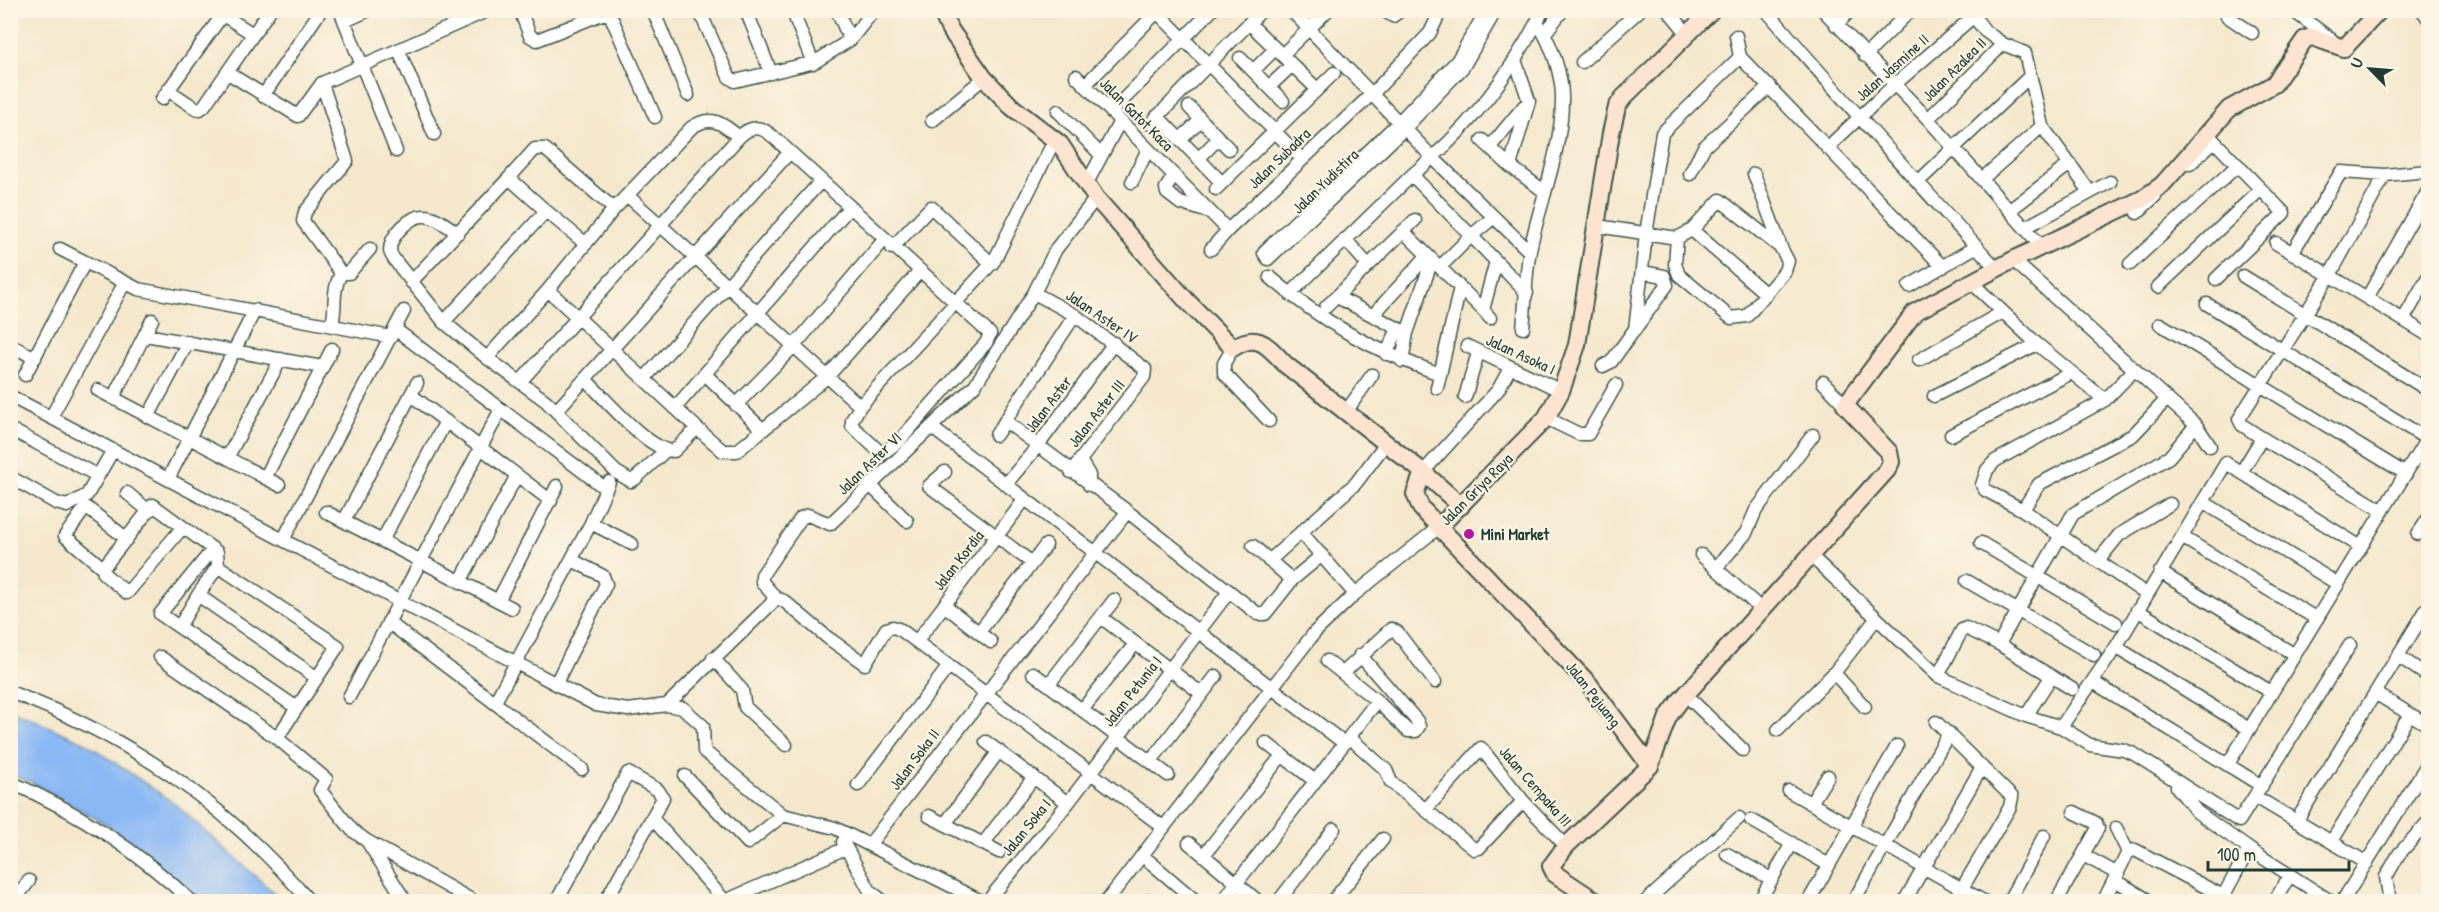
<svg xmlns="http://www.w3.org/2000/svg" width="2439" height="912" viewBox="0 0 2439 912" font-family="'Patrick Hand',sans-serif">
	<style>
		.water { fill: #89b8f4; stroke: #547a94; stroke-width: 1.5 }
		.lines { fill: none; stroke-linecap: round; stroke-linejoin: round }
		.street-casing { stroke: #3f574b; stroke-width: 15 }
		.secondary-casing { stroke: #3f574b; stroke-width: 20 }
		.street { stroke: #fff; stroke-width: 12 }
		.secondary { stroke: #fde4d1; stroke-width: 16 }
		.poi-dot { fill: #b5179e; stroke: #fcf5e5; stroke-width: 2 }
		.labels { text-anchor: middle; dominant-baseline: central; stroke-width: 4.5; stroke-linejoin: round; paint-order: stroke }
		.street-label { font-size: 16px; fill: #1f3d34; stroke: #fcf5e5 }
		.poi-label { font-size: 16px; font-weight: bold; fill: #1f3d34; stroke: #fcf5e5; text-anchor: start }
	</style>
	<rect width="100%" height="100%" fill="#fcf5e5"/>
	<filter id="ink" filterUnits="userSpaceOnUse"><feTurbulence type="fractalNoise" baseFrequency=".0167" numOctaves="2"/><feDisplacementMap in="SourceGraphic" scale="12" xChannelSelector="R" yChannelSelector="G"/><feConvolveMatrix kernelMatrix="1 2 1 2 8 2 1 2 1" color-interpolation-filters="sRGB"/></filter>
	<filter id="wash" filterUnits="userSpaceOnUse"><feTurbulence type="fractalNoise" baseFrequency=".008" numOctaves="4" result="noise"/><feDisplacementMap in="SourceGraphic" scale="24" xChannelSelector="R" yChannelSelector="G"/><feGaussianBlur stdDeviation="1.35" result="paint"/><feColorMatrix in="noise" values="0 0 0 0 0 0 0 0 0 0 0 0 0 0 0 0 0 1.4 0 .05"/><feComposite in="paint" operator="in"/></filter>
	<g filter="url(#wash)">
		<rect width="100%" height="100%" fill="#f5e8cd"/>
		<path class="water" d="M11,710L86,743L174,803L283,901H200L109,826L31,782L11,775Z"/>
	</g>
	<g filter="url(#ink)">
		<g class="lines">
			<g class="street-casing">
				<path id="street" d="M340,10L396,151
					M520,10L530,36L537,40L612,10
					M653,10L688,95
					M699,10L729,77L735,81L815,62L850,40L874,10
					M746,10L771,73
					M792,10L813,63
					M837,10L850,40
					M1291,10L1433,158L1530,252
					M1383,10L1393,16L1401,10
					M1487,10L1457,61L1399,122L1266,250L1264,253L1268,259L1405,128L1463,67L1496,10
					M1668,10L1687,33
					M1766,10C1841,98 1919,184 1997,269
					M1823,10L1928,119L2041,246
					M1969,10L1985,31L2003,44L2025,53L2042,126L2090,192
					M2231,10L2227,16L2252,33
					M2292,10L2332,40
					M2422,10L2428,18
					M609,12L655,117
					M1157,12L1302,159
					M223,15L253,34
					M345,21L369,10
					M1249,23L1316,88
					M1836,25L1851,10
					M1545,33L1563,10
					M1736,36L1740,57L1943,267
					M399,51L434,134
					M1282,55L1328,10
					M1865,56L1911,10
					M1240,58L1283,101
					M1582,62L1640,10
					M1253,71L1275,49
					M228,73L298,116L322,83L489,10
					M1076,76L1228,230
					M322,83L347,161L305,212L303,221L341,273H349L370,249
					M1085,85L1159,10
					M1269,87L1292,65
					M168,90L195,108L200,109L204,106L270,10
					M263,96L321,10
					M162,99L226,10
					M1189,107L1229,149
					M1058,111L1101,155
					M1111,112L1212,10
					M1157,116L1222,183
					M1928,119L2003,44
					M932,121L984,78
					M1150,124L1262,10
					M1179,140L1201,120
					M1482,140L1510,166L1545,192
					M2214,141L2284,213L2216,279
					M1490,147L1524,106
					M1827,148L1894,85L1974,16
					M1198,159L1219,138
					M2190,164L2214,141L2211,137
					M1510,166L1529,101L1515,60
					M1690,174L1704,147L1770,86
					M1754,174L1781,247
					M1412,175L1527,293
					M1174,176L1166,188L1167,193L1180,203L1209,212
					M509,178L535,149H545L614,209
					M1982,179L2042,126
					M1919,181L2029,77
					M1132,182L1148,149
					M1087,183L1120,121
					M1216,189L1334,73
					M628,196L860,406
					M2010,210L2070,164
					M546,211L586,244
					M2137,213L2155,196
					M1597,226L1677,238L1692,230L1720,200L1781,248L1788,261L1785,271L1747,316L1731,318L1679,275L1675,264L1677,238
					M2026,227L2110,182
					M1692,230L1766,294
					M1403,231L1483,310
					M458,233C448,227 436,216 425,216C410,215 390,236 390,250C390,254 393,258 396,262L444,322L487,358L546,401L616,472L631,481L635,479L665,451
					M1345,239L1368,265
					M2276,243L2428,335
					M892,248L931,207L992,264
					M60,249L138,289L391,337
					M1211,249L1228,230L1373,93L1430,33L1441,10
					M2292,253L2341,172L2385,175L2428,171
					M2013,260L2196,425L2210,446
					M2130,264L2238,165
					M1440,267L1471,236L1494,217
					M2243,276L2428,390
					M1270,277C1323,323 1374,351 1440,374
					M411,282L509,178L546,211L444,322
					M1971,282L2037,344L2105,400
					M1909,286L1977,246
					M2158,287L2261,189
					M548,290L697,428L723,451H737L828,376L919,272
					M1034,293L1075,315L1145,369L1144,377L1071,472
					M1290,294L1412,175C1467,131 1511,74 1543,10
					M1337,297L1407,333
					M2367,298L2428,191
					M2207,304L2427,439
					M1326,307L1415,220
					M1373,315L1427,256
					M1490,318L1483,310L1496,261
					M2403,320L2428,277
					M2160,324L2406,474
					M332,325C337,304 331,294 341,273
					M1523,328C1526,302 1525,275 1530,250C1540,202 1562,149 1562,101C1563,76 1551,42 1537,22
					M395,329L606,489
					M1635,330L1646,234L1662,133L1740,57
					M146,335L322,367
					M12,346L35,358
					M1467,346L1561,391
					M1233,348L1224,363V373L1269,421
					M1386,354L1398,329
					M487,358L548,290L614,209L691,128C711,114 722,123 739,137
					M1919,360L2003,312
					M1402,361L1407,333L1432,260
					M1603,366L1611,362L1667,285L1664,276L1642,272
					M2135,369L2105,400L1995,461L1987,470L1982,485L1985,490L2023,510L2146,594
					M705,374L763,430
					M25,375L85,262
					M585,379C604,397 648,451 674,451L697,428
					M644,379L821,181
					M520,382L739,137C760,116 772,137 790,152L990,334L986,343L899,441L882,454L852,426V420L860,406L994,261L1055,139
					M1823,382L1845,405
					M1437,388L1460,287
					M98,390L279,485
					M411,395L551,501
					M10,396L596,705L628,710L667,705L683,708L703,726L704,751L783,815L835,828L983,902
					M1934,396L2037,344
					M1465,397L1478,353
					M113,398L152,320
					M736,405L794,346L884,240
					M675,408L849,208
					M557,410L790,152
					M1345,413L1372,375
					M51,417L124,284
					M148,417L188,342
					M1546,418L1579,434H1588L1616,385
					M1005,421L1123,508L1258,614H1265L1292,580L1322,555
					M931,427L1344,743
					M10,429L98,476
					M996,435L1075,315
					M1951,435L2071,373
					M227,458L281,359
					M1080,460L1089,475V485
					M2242,471L2262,438
					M945,472L929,486L1031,562
					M1423,472L1498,390L1510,368
					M10,477L56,503L67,506L87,495L113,450
					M265,478L332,349
					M168,479L255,310
					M1006,484L1037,447L1114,343
					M870,485L907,521
					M127,493L149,511
					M2203,502L2338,584
					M2023,510L2039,484L2133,435L2166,400
					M2383,511L2262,438L2242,425L2239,419L2330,275L2385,175
					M326,512L512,608
					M344,521L417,383
					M591,523L632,544
					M183,527L127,593L104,574L103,568L153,505L217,552L218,566L338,646L277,738
					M1301,532L1355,594
					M2418,534L2428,519
					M2182,537L2317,619
					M283,540L404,311
					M382,541L446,421
					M1981,543L2116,623
					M1253,546L1292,580
					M213,549L160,614L297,708
					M1701,555L1761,609
					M1811,556L1938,676L2026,716L2061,727L2090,745L2124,750L2134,754L2239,821L2350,645
					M1269,561L1356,483L1386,443
					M2098,561L2119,535L2170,504
					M218,566L198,595L317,678
					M103,568L65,536L86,507L127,539
					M1716,568L1746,533L1756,510L1813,435
					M2160,572L2295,655
					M1967,581L2094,655
					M460,582L517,475
					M775,598L784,601L828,638L865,664L886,629L893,627L901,630L1163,827
					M498,601L557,486
					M944,605L991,642
					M2137,610L2271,692
					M1102,618L1202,694
					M388,622L582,769
					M179,627L198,595
					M979,632L1046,545
					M917,641L1025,499
					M1999,644L2073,514L2169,457L2196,425
					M2116,647L2249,729
					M2398,656L2428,676
					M160,657L277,738L326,779L320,790L352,830L367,841
					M713,658L742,690L745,707L786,745
					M1327,661L1377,701L1408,731H1416L1419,726L1417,721L1360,655
					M1033,673L1168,775
					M1343,673L1391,629L1397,632L1435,682
					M1834,673L1865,707
					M1938,676L1962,630L1966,628L1999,644L2072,689
					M2093,682L2262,786
					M556,683L606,584L603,576L572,560
					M1049,684L1114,600
					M10,692C131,737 226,804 310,902
					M2375,693L2428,725
					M1686,695L1743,750
					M349,697L501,409
					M495,702L591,523L609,482
					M667,705L772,603L774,596L762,582V575L801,518L808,515L830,524L975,385L1034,293L1056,249L1096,198
					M1082,710L1135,644
					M2026,716L2051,677
					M1936,722L2012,797L2010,807L1954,902
					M2061,727L2116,647L2226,463L2361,547
					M1778,730L1834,673L1876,619
					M1349,737L1386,770L1391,782L1474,849L1479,848L1523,801
					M986,742L1068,803
					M1266,743L1315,781
					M1151,761L1216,676
					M2228,764L2428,437
					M685,776L748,843L783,815
					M10,782C77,811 139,852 192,902
					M858,785L949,666
					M2177,787L2197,812L2249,849L2332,902
					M1789,791L1985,902
					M2256,797L2367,863
					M1811,803L1828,776
					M1427,808L1481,748L1523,801L1566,846
					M929,816L999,852
					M652,818L725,901L846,848
					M1751,820L1829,865
					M2297,820L2428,607
					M945,824L999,751
					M2116,828L2128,852
					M2332,841L2410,714
					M843,842L870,891L884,902
					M1189,843L1259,902
					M983,844L1034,777
					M869,845L1127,512
					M1727,854L1771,879
					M1204,855L1282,755
					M2083,855L2118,874
					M1143,856L1197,902
					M2115,880L2151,902
					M13,902L29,881
					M406,902L367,841L475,902
					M556,902L628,773L658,790L663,798L605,902
					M987,902L1068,803L1228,593
					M1106,902L1315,632L1355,594L1439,527
					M1148,902L1149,900
					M1222,902L1377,701
					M1278,902L1334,829
					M1332,902L1383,839
					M1645,902L1739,818
					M1759,902L1792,843
					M1808,902L1897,746
					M1853,902L1949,733
					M1904,902L1982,767
					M2008,902L2044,836
					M2056,902L2098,828L2096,823L2074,812
					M2103,902L2128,852L2135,850L2223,896
					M2220,902L2249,849
					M2274,902L2290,875
					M2342,902L2428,763
					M2390,902L2386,877L2399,854L2428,822"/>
			</g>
			<g class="secondary-casing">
				<path id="secondary" d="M941,10L949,28L984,78L1012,107L1060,144L1096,198L1186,300L1233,348C1259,331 1268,347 1286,365L1423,472L1461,506
					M1423,472L1415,494L1421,508L1589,684L1650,766
					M1439,527L1546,418L1561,391L1577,345L1611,133L1617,107L1623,98L1712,10
					M1597,902L1555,874L1551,866L1566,846L1650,766L1668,717L1679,702L1887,470L1891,462L1889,452L1845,405L1915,312L2013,260L2142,199L2162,185L2229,109L2274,84L2305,39L2312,37L2344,48L2380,10"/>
			</g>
			<use href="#street" class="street"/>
			<use href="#secondary" class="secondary"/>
		</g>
	</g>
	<circle class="poi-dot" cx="1469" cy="534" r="6"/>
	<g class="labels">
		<g class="street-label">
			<text transform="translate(1892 67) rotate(-42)">Jalan Jasmine II</text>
			<text transform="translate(1954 69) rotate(-45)">Jalan Azalea II</text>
			<text transform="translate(1137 114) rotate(45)">Jalan Gatot Kaca</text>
			<text transform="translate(1279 158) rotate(-44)">Jalan Subadra</text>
			<text transform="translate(1325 181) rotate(-44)">Jalan Yudistira</text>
			<text transform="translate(1102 316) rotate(34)">Jalan Aster IV</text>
			<text transform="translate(1521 354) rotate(25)">Jalan Asoka I</text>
			<text transform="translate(1048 404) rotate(-53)">Jalan Aster</text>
			<text transform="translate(1096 413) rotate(-52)">Jalan Aster III</text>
			<text transform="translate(869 463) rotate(-44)">Jalan Aster VI</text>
			<text transform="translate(1476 489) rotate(-45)">Jalan Griya Raya</text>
			<text transform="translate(958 560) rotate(-52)">Jalan Kordia</text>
			<text transform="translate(1132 691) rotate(-52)">Jalan Petunia I</text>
			<text transform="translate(1594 694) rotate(52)">Jalan Pejuang</text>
			<text transform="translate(914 759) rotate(-53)">Jalan Soka II</text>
			<text transform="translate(1536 786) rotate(49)">Jalan Cempaka III</text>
			<text transform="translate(1026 827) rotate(-51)">Jalan Soka I</text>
		</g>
		<g class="poi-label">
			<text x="1481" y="534">Mini Market</text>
		</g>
	</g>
	<rect width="2439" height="912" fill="none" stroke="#fcf5e5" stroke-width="36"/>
	<g transform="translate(2370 69) rotate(295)" stroke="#fcf5e5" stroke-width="4.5" paint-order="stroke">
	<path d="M0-4.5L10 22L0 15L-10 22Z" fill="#1f3d34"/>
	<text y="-9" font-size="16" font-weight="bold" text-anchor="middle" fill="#1f3d34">U</text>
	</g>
	<path d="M2208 861v9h141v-9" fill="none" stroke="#1f3d34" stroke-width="3"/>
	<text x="2217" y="861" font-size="18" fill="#1f3d34" stroke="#fcf5e5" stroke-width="4.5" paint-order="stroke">100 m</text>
</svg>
